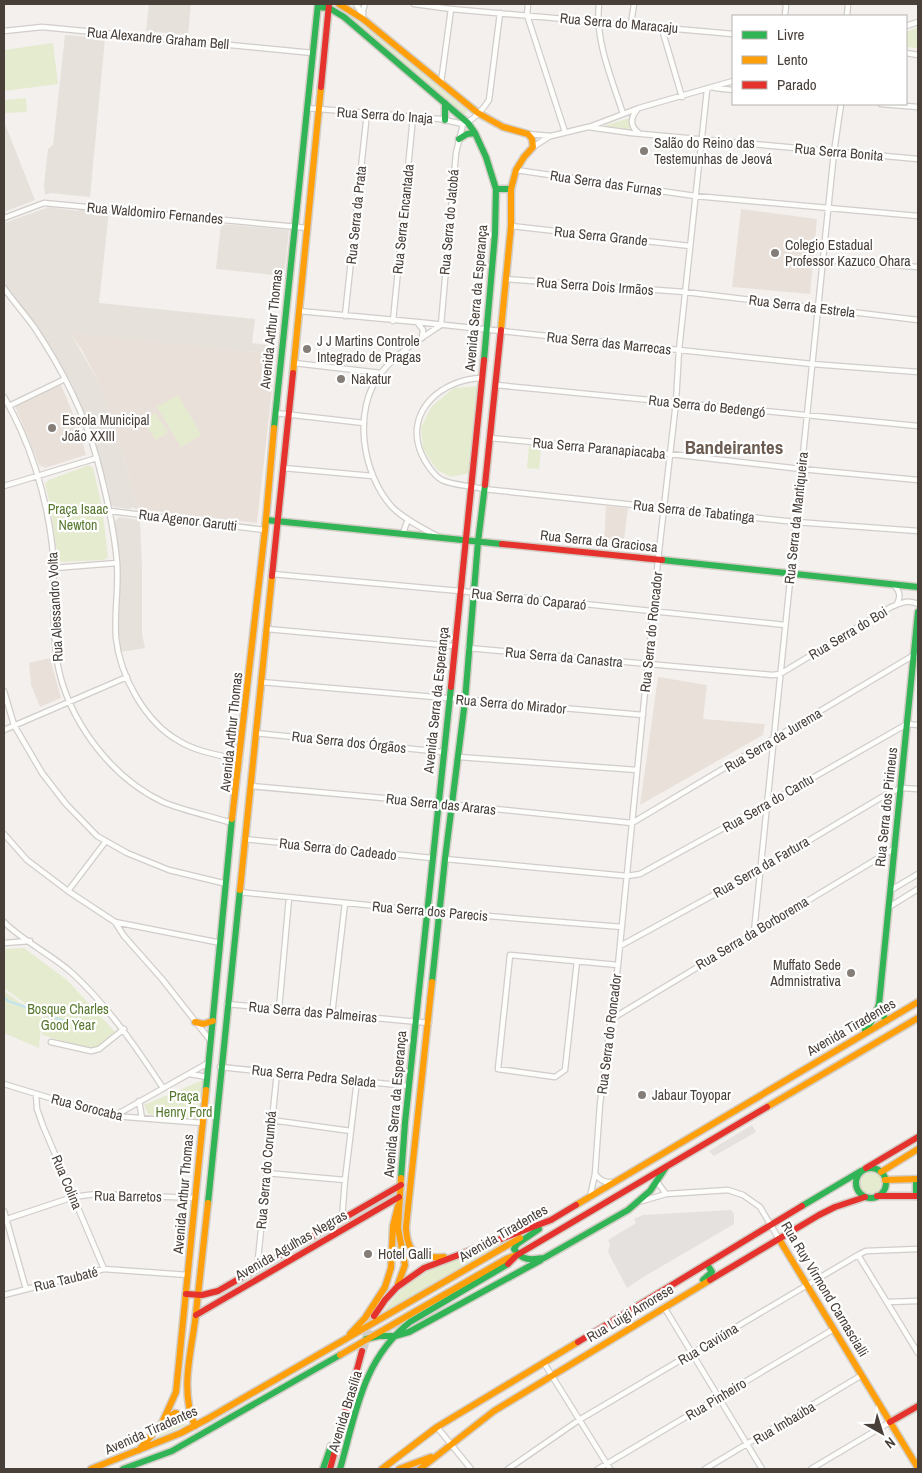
<svg xmlns="http://www.w3.org/2000/svg" width="922" height="1473" viewBox="0 0 922 1473" font-family="'Archivo Narrow',sans-serif">
	<style>
		.residential { fill: #e6e1db }
		.education { fill: #e9e1d9 }
		.green { fill: #e5ebcf }
		.parking { fill: #e4e1de }
		.lines { fill: none; stroke-linecap: round; stroke-linejoin: round }
		.stream { stroke: #c0e3ee; stroke-width: 2 }
		.highway-tunnel { stroke: #d1cdc9; stroke-width: 9; stroke-dasharray: 9 4.5; stroke-linecap: butt }
		.street-casing { stroke: #d1cdca; stroke-width: 7 }
		.fast-casing { stroke: #d3cdc6; stroke-width: 9 }
		.slow-casing { stroke: #d3cdc6; stroke-width: 9 }
		.jam-casing { stroke: #d3cdc6; stroke-width: 9 }
		.street { stroke: #fdfdfc; stroke-width: 4.5 }
		.fast { stroke: #30b455; stroke-width: 6 }
		.slow { stroke: #ff9f0a; stroke-width: 6 }
		.jam { stroke: #e5322d; stroke-width: 6 }
		.poi-dot { fill: #847d78; stroke: #fff; stroke-width: 2 }
		.labels { text-anchor: middle; dominant-baseline: central; stroke-width: 4.5; stroke-linejoin: round; paint-order: stroke }
		.street-label { font-size: 14px; fill: #483f39; stroke: #fff }
		.poi-label { font-size: 14px; fill: #483f39; stroke: #fff; text-anchor: start }
		.park-label { font-size: 14px; fill: #57782e; stroke: #fff }
		.district-label { font-size: 19px; font-weight: bold; fill: #6b5b50; stroke: #fff }
	</style>
	<rect width="100%" height="100%" fill="#f3f0ed"/>
	<path class="residential" d="M149,4H191L188,35L146,31Z
		M65,35L105,38L90,197L50,193L45,195L44,184L48,149L53,145Z
		M5,124L35,200L4,212V125Z
		M49,207L78,211L79,208L109,211L99,303L255,319L252,343L277,346L276,354L71,334L98,381L113,420L138,509H135L133,507L130,509L114,507L111,504L108,487L91,432L73,386L51,347L38,328L4,284V223Z
		M221,224L289,230L284,276L216,269Z
		M119,517L140,520L142,567V634L145,648L121,652L118,627L119,574L114,522Z"/>
	<path class="education" d="M741,209L817,219L810,294L732,287Z
		M70,333L276,354L257,523L138,509L113,420L98,381L82,350Z
		M61,385L82,435L81,436L86,455L45,468L39,465L15,406Z
		M606,506L628,508L623,548L604,546Z
		M50,658L61,698L40,707L31,685L29,663Z
		M658,677L707,685L703,719L765,724L763,735L640,805Z"/>
	<path class="green" d="M352,15L467,110L466,113L463,114L350,18Z
		M918,27V48L906,47V32Z
		M53,43L58,84L4,91V50Z
		M26,98L27,112L4,113V100Z
		M630,118L631,130L603,126Z
		M478,386L469,473L451,477L437,470L423,449L421,427L432,406L454,388Z
		M178,395L201,435L181,447L157,407Z
		M155,413L168,432L156,440L143,422Z
		M529,446L541,448L539,469L527,468Z
		M89,465L93,468L102,507L108,557L104,560L61,562L58,560L51,510L45,483L49,480Z
		M24,948L67,980L116,1033L99,1048L89,1049L42,1035L43,1016L4,988V949Z
		M4,991L42,1018L39,1048L4,1033Z
		M203,1080L198,1120L148,1114L144,1105Z
		M859 1183a11 11 0 1 1 22 0a11 11 0 1 1-22 0Z
		M508,1240L384,1312C408,1269 466,1256 508,1240Z
		M177,1419L181,1420L186,1425L158,1437L168,1423Z"/>
	<path class="parking" d="M752,1125L756,1132L714,1156L709,1151Z
		M731,1210L734,1214V1224L645,1276L627,1288L608,1252L610,1244L608,1240L636,1223L634,1219L643,1215Z"/>
	<g class="lines">
		<path class="stream" d="M4,997L8,1001L70,1023"/>
		<path class="highway-tunnel" d="M362,1351L373,1318"/>
		<g class="street-casing">
			<path id="street" d="M356,4L362,14
				M414,4L451,9L733,34
				M528,4L527,15L565,132
				M599,4C595,41 612,79 623,114
				M785,16L786,4
				M847,16L848,4
				M363,19V10L365,4
				M631,24L634,4
				M661,26L682,97
				M906,26L918,22
				M4,31L42,27L313,53
				M906,53L918,55
				M441,83L451,9
				M715,88L733,90
				M881,104L918,107
				M307,108L440,119L463,124
				M637,110C630,118 630,127 639,133
				M589,127L639,108L733,81
				M528,134L551,136L588,127L631,133L918,159
				M533,147L550,136
				M516,170L695,196L918,216
				M4,218L44,203L308,228
				M511,226L690,246
				M823,260L918,267
				M505,279L685,292L918,320
				M4,288C13,301 24,313 34,327C61,367 84,412 97,459C106,493 114,527 117,562C119,587 114,613 116,638C120,676 145,722 179,741C197,752 219,755 240,760
				M299,311L417,322L812,364L918,372
				M345,316L367,113
				M393,321L413,117
				M417,322L423,330L422,338
				M294,363L381,373
				M482,378C442,379 404,411 421,453C425,462 433,475 442,480C452,485 472,486 483,489L796,522L918,531
				M496,385L918,426
				M4,397C29,440 46,493 52,544C56,583 51,623 57,661C67,719 110,777 163,802C185,811 210,816 232,823
				M9,406L65,379
				M275,413L364,423
				M489,438L670,454L801,469L918,480
				M283,468L373,476
				M4,486L97,458
				M110,511L265,530
				M403,533L408,519
				M437,536C422,528 404,519 392,507C362,474 352,409 381,373C397,353 420,339 441,325L456,153L463,124C473,121 484,108 489,100L500,13
				M54,568L117,563
				M272,574L460,591L785,625
				M894,585C900,592 901,596 897,604
				M267,629L454,646
				M468,648L772,675L780,674L891,607C901,603 908,599 918,604
				M261,682L643,715
				M4,691L14,725L42,773L66,804L97,836L127,853L169,870L227,884
				M4,730L127,677
				M255,733L443,752
				M459,757L637,770
				M250,786L438,803L632,823L914,655L918,656
				M4,834L27,860L68,891L115,922L221,943
				M244,839L432,858
				M445,859L627,876L640,874L767,804L907,724L918,725
				M891,890L918,874
				M68,891L106,841
				M239,892L426,911L622,927
				M889,907L918,889
				M4,922C24,942 51,954 72,973C108,1006 136,1047 163,1088
				M115,922L124,936L162,979L210,1040
				M754,932L834,152L841,104
				M4,943L30,941
				M620,946L761,869L887,794L901,788L918,789
				M577,961L565,1070L555,1077L498,1069L510,955L618,965
				M227,1004L429,1023
				M279,1009L289,898
				M332,1014L345,903
				M610,1020L895,848
				M51,1042L91,1051L99,1049L124,1029
				M220,1067L408,1086
				M190,1074L207,1077
				M4,1084L76,1106L114,1116L203,1123
				M36,1094L37,1109L43,1126L104,1269
				M139,1101L142,1118
				M116,1115L208,1063
				M271,1120L351,1131
				M266,1173L345,1180
				M595,1174C599,1179 604,1183 611,1182
				M658,1183L666,1194
				M590,1197L595,1174L600,1104L618,965L658,560L676,402L679,350L707,90
				M642,1201L666,1194L728,1190L743,1195L760,1207L779,1239
				M4,1211L26,1289
				M342,1219L345,1180L357,1080
				M4,1220L73,1197L96,1194L196,1198
				M858,1255L918,1353
				M257,1269L277,1072
				M4,1295L104,1269L188,1275
				M887,1302L918,1301
				M664,1307L762,1469
				M544,1363L610,1469
				M437,1427L471,1469
				M508,1469L579,1420L858,1255L866,1251L918,1249
				M598,1469L834,1329
				M705,1469L862,1375
				M811,1469L890,1422"/>
		</g>
		<g class="fast-casing">
			<path id="fast" d="M318,7L329,8L344,17L468,123L475,133L486,157L496,189L495,234L484,360
				M445,103V120
				M459,139L467,134L475,133
				M496,189H511
				M274,428L318,4
				M266,520L502,544
				M662,560L918,587
				M432,982L445,859L465,701L478,542L485,485
				M879,1004L886,1021
				M865,1030L874,1018L879,1004L918,612
				M206,1090L232,819
				M856 1183a15 15 0 1 1 30 0a15 15 0 1 1-30 0Z
				M401,1178L405,1123L451,687
				M916,1180V1196
				M208,1203L240,890
				M802,1206L861,1171
				M539,1229L517,1244L514,1249C522,1261 531,1260 544,1258L628,1210L650,1191L666,1167
				M703,1280L712,1272L707,1264
				M395,1336L409,1332L541,1260
				M366,1339L379,1336H393
				M123,1469L172,1451L340,1355
				M323,1469L331,1446
				M340,1469C356,1413 362,1360 410,1322L508,1264"/>
		</g>
		<g class="slow-casing">
			<path id="slow" d="M339,4L363,19L478,113L503,127L528,134L532,139L533,147L524,157L516,170L511,189V226L501,330
				M293,373L321,87
				M232,819L265,530L274,428
				M240,890L272,576
				M432,982L406,1227C407,1255 418,1259 444,1257
				M195,1022L203,1024L213,1021
				M767,1107L918,1018
				M881,1172L918,1149
				M885,1180L918,1179
				M576,1205L918,1002
				M779,1239L918,1468
				M398,1284L405,1265L398,1228L401,1178
				M350,1334L365,1318L385,1287L391,1268L393,1226L398,1206
				M340,1355L506,1259L516,1255
				M166,1419L175,1413L190,1417
				M195,1426C179,1389 192,1351 196,1313C200,1276 204,1239 208,1203
				M139,1450L162,1423L176,1392L206,1090
				M91,1469L181,1433L209,1418L520,1238
				M382,1469L437,1427L578,1342
				M399,1469L431,1457
				M420,1469L494,1411L710,1280"/>
		</g>
		<g class="jam-casing">
			<path id="jam" d="M321,87L329,4
				M485,485L501,330
				M502,544L662,560
				M272,576L293,373
				M451,687L484,360
				M866,1168L918,1137
				M877,1196H918
				M508,1264L517,1255L767,1107
				M710,1280L819,1215L835,1207L865,1197
				M186,1294L202,1295L218,1291L401,1185
				M196,1315L399,1197
				M374,1316L385,1300L397,1287L424,1268L551,1220L576,1205
				M578,1342L802,1206
				M890,1422L918,1406
				M330,1469L362,1351"/>
		</g>
		<use href="#street" class="street"/>
		<use href="#fast" class="fast"/>
		<use href="#slow" class="slow"/>
		<use href="#jam" class="jam"/>
	</g>
	<g class="poi-dot">
		<circle cx="644" cy="151" r="5"/>
		<circle cx="775" cy="253" r="5"/>
		<circle cx="307" cy="349" r="5"/>
		<circle cx="341" cy="379" r="5"/>
		<circle cx="52" cy="428" r="5"/>
		<circle cx="851" cy="973" r="5"/>
		<circle cx="642" cy="1095" r="5"/>
		<circle cx="368" cy="1254" r="5"/>
	</g>
	<g class="labels">
		<g class="street-label">
			<text transform="translate(619 23) rotate(5)">Rua Serra do Maracaju</text>
			<text transform="translate(158 38) rotate(5)">Rua Alexandre Graham Bell</text>
			<text transform="translate(385 115) rotate(4)">Rua Serra do Inaja</text>
			<text transform="translate(839 152) rotate(5)">Rua Serra Bonita</text>
			<text transform="translate(606 183) rotate(8)">Rua Serra das Furnas</text>
			<text transform="translate(155 213) rotate(5)">Rua Waldomiro Fernandes</text>
			<text transform="translate(356 215) rotate(-84)">Rua Serra da Prata</text>
			<text transform="translate(403 219) rotate(-84)">Rua Serra Encantada</text>
			<text transform="translate(449 222) rotate(-85)">Rua Serra do Jatobá</text>
			<text transform="translate(601 236) rotate(6)">Rua Serra Grande</text>
			<text transform="translate(595 286) rotate(4)">Rua Serra Dois Irmãos</text>
			<text transform="translate(476 298) rotate(-85)">Avenida Serra da Esperança</text>
			<text transform="translate(802 306) rotate(7)">Rua Serra da Estrela</text>
			<text transform="translate(271 329) rotate(-84)">Avenida Arthur Thomas</text>
			<text transform="translate(609 343) rotate(6)">Rua Serra das Marrecas</text>
			<text transform="translate(707 406) rotate(6)">Rua Serra do Bedengó</text>
			<text transform="translate(599 448) rotate(5)">Rua Serra Paranapiacaba</text>
			<text transform="translate(694 511) rotate(6)">Rua Serra de Tabatinga</text>
			<text transform="translate(796 518) rotate(-84)">Rua Serra da Mantiqueira</text>
			<text transform="translate(188 520) rotate(7)">Rua Agenor Garutti</text>
			<text transform="translate(599 541) rotate(6)">Rua Serra da Graciosa</text>
			<text transform="translate(529 599) rotate(6)">Rua Serra do Caparaó</text>
			<text transform="translate(55 607) rotate(-93)">Rua Alessandro Volta</text>
			<text transform="translate(651 632) rotate(-84)">Rua Serra do Roncador</text>
			<text transform="translate(848 633) rotate(-31)">Rua Serra do Boi</text>
			<text transform="translate(564 657) rotate(5)">Rua Serra da Canastra</text>
			<text transform="translate(436 700) rotate(-84)">Avenida Serra da Esperança</text>
			<text transform="translate(511 704) rotate(5)">Rua Serra do Mirador</text>
			<text transform="translate(231 732) rotate(-84)">Avenida Arthur Thomas</text>
			<text transform="translate(773 740) rotate(-31)">Rua Serra da Jurema</text>
			<text transform="translate(349 742) rotate(6)">Rua Serra dos Órgãos</text>
			<text transform="translate(768 803) rotate(-30)">Rua Serra do Cantu</text>
			<text transform="translate(441 804) rotate(6)">Rua Serra das Araras</text>
			<text transform="translate(886 807) rotate(-84)">Rua Serra dos Pirineus</text>
			<text transform="translate(338 849) rotate(6)">Rua Serra do Cadeado</text>
			<text transform="translate(761 867) rotate(-30)">Rua Serra da Fartura</text>
			<text transform="translate(430 911) rotate(5)">Rua Serra dos Parecis</text>
			<text transform="translate(752 933) rotate(-31)">Rua Serra da Borborema</text>
			<text transform="translate(313 1012) rotate(5)">Rua Serra das Palmeiras</text>
			<text transform="translate(851 1027) rotate(-30)">Avenida Tiradentes</text>
			<text transform="translate(609 1034) rotate(-83)">Rua Serra do Roncador</text>
			<text transform="translate(314 1076) rotate(6)">Rua Serra Pedra Selada</text>
			<text transform="translate(395 1104) rotate(-85)">Avenida Serra da Esperança</text>
			<text transform="translate(87 1107) rotate(14)">Rua Sorocaba</text>
			<text transform="translate(266 1170) rotate(-85)">Rua Serra do Corumbá</text>
			<text transform="translate(67 1182) rotate(67)">Rua Colina</text>
			<text transform="translate(183 1194) rotate(-85)">Avenida Arthur Thomas</text>
			<text transform="translate(128 1196) rotate(1)">Rua Barretos</text>
			<text transform="translate(503 1233) rotate(-30)">Avenida Tiradentes</text>
			<text transform="translate(291 1245) rotate(-30)">Avenida Agulhas Negras</text>
			<text transform="translate(66 1279) rotate(-14)">Rua Taubaté</text>
			<text transform="translate(825 1289) rotate(59)">Rua Ruy Virmond Carnascialli</text>
			<text transform="translate(630 1313) rotate(-31)">Rua Luigi Amorese</text>
			<text transform="translate(708 1344) rotate(-31)">Rua Caviúna</text>
			<text transform="translate(716 1399) rotate(-31)">Rua Pinheiro</text>
			<text transform="translate(345 1411) rotate(-73)">Avenida Brasília</text>
			<text transform="translate(784 1423) rotate(-31)">Rua Imbaúba</text>
			<text transform="translate(151 1430) rotate(-24)">Avenida Tiradentes</text>
		</g>
		<g class="poi-label">
			<text x="654" y="143">Salão do Reino das<tspan x="654" dy="16">Testemunhas de Jeová</tspan></text>
			<text x="785" y="245">Colegio Estadual<tspan x="785" dy="16">Professor Kazuco Ohara</tspan></text>
			<text x="317" y="341">J J Martins Controle<tspan x="317" dy="16">Integrado de Pragas</tspan></text>
			<text x="351" y="379">Nakatur</text>
			<text x="62" y="420">Escola Municipal<tspan x="62" dy="16">João XXIII</tspan></text>
			<text x="841" y="965" text-anchor="end">Muffato Sede<tspan x="841" dy="16">Admnistrativa</tspan></text>
			<text x="652" y="1095">Jabaur Toyopar</text>
			<text x="378" y="1254">Hotel Galli</text>
		</g>
		<g class="park-label">
			<text x="78" y="509">Praça Isaac<tspan x="78" dy="16">Newton</tspan></text>
			<text x="68" y="1009">Bosque Charles<tspan x="68" dy="16">Good Year</tspan></text>
			<text x="184" y="1096">Praça<tspan x="184" dy="16">Henry Ford</tspan></text>
		</g>
		<g class="district-label">
			<text x="734" y="447">Bandeirantes</text>
		</g>
	</g>
	<rect width="922" height="1473" fill="none" stroke="#483f39" stroke-width="10"/>
	<rect x="732" y="15" width="175" height="90" fill="#ffffff" stroke="#b6b2b0"/>
	<rect x="742" y="31" width="25" height="8" fill="#30b455" stroke="#b6b2b0"/>
	<text x="777" y="40" font-size="15" fill="#483f39">Livre</text>
	<rect x="742" y="56" width="25" height="8" fill="#ff9f0a" stroke="#b6b2b0"/>
	<text x="777" y="65" font-size="15" fill="#483f39">Lento</text>
	<rect x="742" y="81" width="25" height="8" fill="#e5322d" stroke="#b6b2b0"/>
	<text x="777" y="90" font-size="15" fill="#483f39">Parado</text>
	<g transform="translate(882 1433) rotate(141)" stroke="#ffffff" stroke-width="4" paint-order="stroke">
	<path d="M0-4L9 19L0 12L-9 19Z" fill="#483f39"/>
	<text y="-8" font-size="14" font-weight="bold" text-anchor="middle" fill="#483f39">N</text>
	</g>
</svg>
